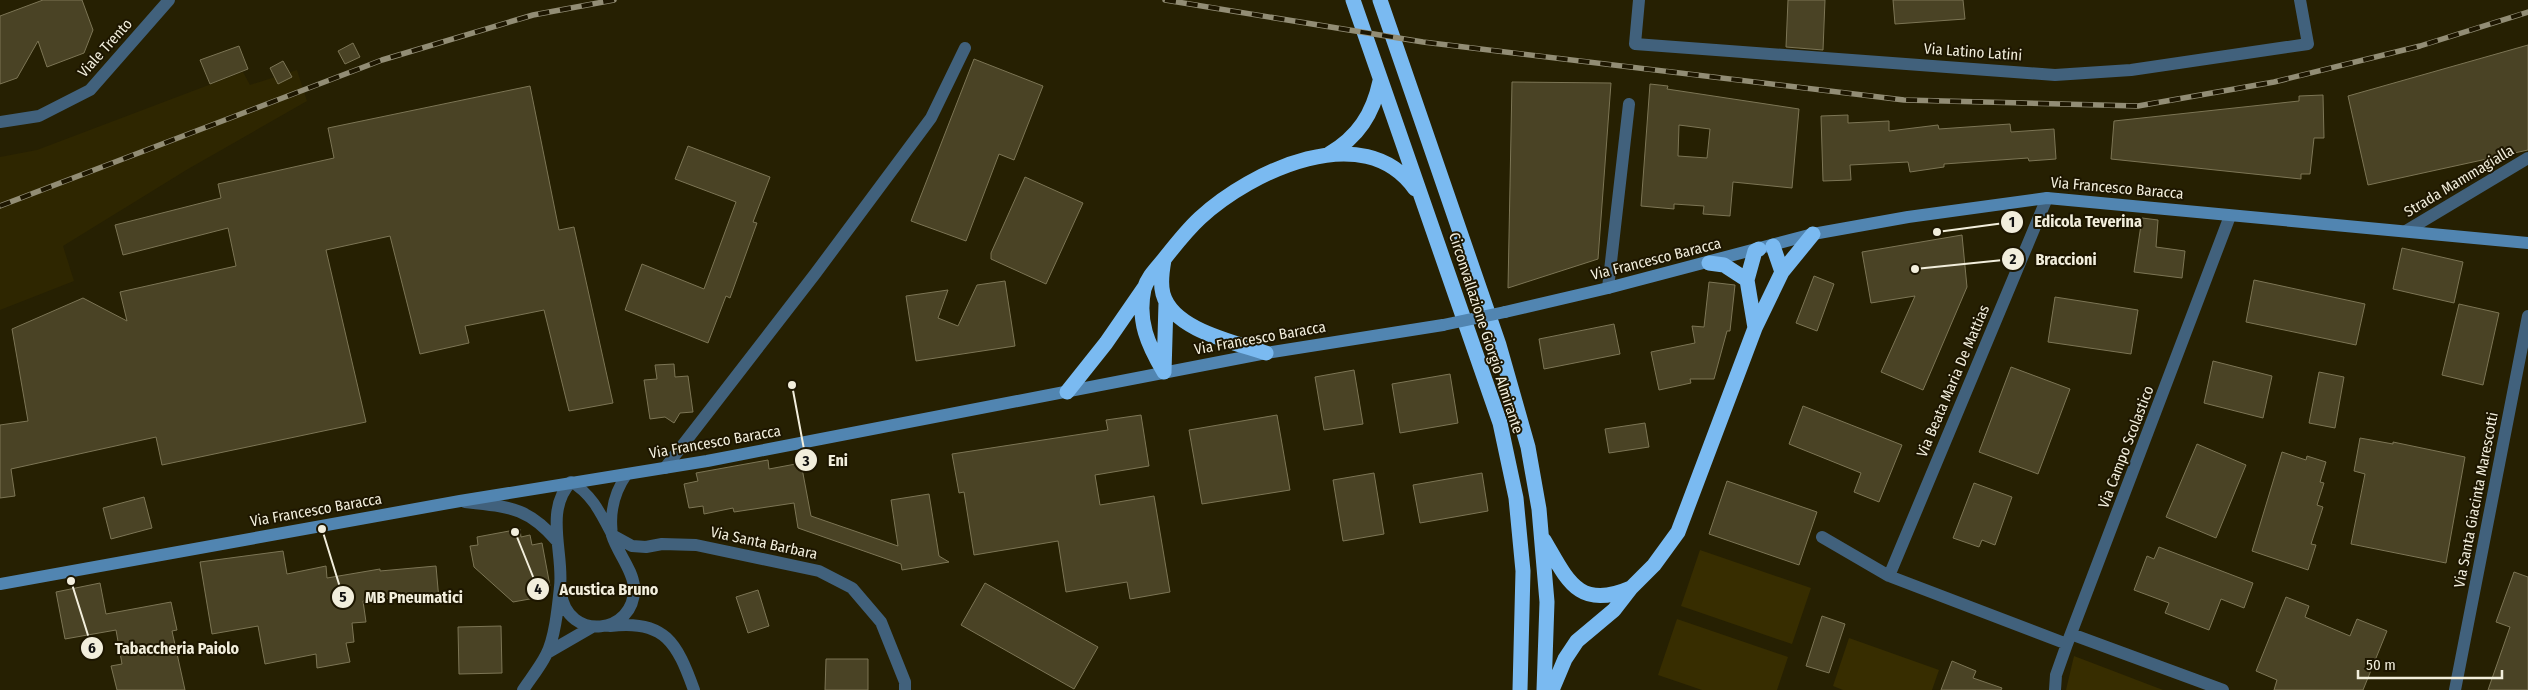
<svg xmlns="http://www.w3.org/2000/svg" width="2528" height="690" viewBox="0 0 2528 690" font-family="'Fira Sans Condensed',sans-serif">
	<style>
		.built { fill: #2e2600 }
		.green { fill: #372d00 }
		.building { fill: #4a4325; stroke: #7c7555; fill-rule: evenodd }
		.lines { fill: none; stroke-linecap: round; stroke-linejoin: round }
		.lane { stroke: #41617c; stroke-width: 11 }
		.street { stroke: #41617c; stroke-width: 12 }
		.secondary { stroke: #5185b1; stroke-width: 12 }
		.highway { stroke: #7abaf1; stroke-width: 15 }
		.rail-casing { stroke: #928d75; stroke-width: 5.5 }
		.rail { stroke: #1d1600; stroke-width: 4; stroke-dasharray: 11; stroke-linecap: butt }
		.secondary-bridge { stroke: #5185b1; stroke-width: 12 }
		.labels { text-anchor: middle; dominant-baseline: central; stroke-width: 4; stroke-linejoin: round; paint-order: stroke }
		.street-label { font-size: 15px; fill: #f2eedc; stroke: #1d1600 }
		.leader { fill: none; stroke: #f2eedc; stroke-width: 2 }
		.callout-dot { fill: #f2eedc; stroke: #1d1600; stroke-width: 2 }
		.mark-label { font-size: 15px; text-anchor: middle; font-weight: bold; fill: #111 }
		.callout-label { font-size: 16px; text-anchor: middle; font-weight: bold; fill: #f2eedc; stroke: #1d1600; stroke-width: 4; stroke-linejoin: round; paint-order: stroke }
	</style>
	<rect width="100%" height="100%" fill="#262002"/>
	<path class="built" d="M297,70L307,101L188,169L63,246L74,281L0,310V157L37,150L243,72L250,85Z"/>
	<path class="green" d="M1700,550L1811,588L1792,644L1681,606Z
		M1677,619L1788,657L1777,690H1702L1658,675Z
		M1849,638L1939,670L1932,690H1843L1833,686Z
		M2074,656L2163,690H2066Z"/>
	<path class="building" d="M43,0H82L93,30L84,53L47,67L38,41L17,78L0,84V16Z
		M1788,0H1825L1823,50L1786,47Z
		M1893,0H1963L1965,19L1895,24Z
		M353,43L360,57L345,64L338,51Z
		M2528,45V150L2368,185L2348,96Z
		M239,46L248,69L210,84L200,60Z
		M974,59L1043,86L1014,160L999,154L966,241L911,221Z
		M283,61L292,77L278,84L270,68Z
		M1512,82L1611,83L1598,259L1508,288Z
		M1650,84L1668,86L1667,89L1799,109L1792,188L1733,182L1730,216L1703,214L1704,206L1674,204V209L1641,206ZM1679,125L1710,129L1707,158L1678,156Z
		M530,86L559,230L574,227L613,403L569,411L544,310L465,326L469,343L420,354L390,236L326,250L366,422L162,465L156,437L11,469L15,496L0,498V425L28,421L12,329L83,298L127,321L120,292L236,266L228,228L123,255L115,225L221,198L218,184L334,158L328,128Z
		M2323,95L2324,138H2314L2310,174H2301V179L2111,159L2114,121L2299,101V96Z
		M1848,115V123L1889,121V131L1938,125L1939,129L2010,124L2011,132L2054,129L2056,159L2029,161L2028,158L1944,164V167L1910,172L1908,162L1850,165L1851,180L1823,181L1821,116Z
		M688,146L770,177L753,222L757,223L730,298L726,296L708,343L625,310L642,264L704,289L736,202L675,179Z
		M1025,177L1083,203L1046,284L991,259V253Z
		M2142,218L2158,220L2156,247L2185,251L2182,278L2134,272Z
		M1962,235L1967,287L1923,390L1881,372L1915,296L1871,303L1862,252Z
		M2402,248L2463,262L2454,303L2393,289Z
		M1814,276L1834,284L1817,331L1796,323Z
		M2254,280L2365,304L2356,345L2246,322Z
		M1005,281L1015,346L916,361L906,296L948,290L938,318L958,326L977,285Z
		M1709,282L1735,285L1730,331H1727L1714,379H1690L1691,383L1659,390L1651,352L1695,343L1692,326L1704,327Z
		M2055,297L2138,310L2131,354L2048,342Z
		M2459,304L2499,313L2483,385L2442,375Z
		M1614,324L1620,354L1544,369L1539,339Z
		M2213,361L2272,376L2263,418L2204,403Z
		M674,364L675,377L688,376L693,412L680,413L674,423L665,417L650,419L644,380L657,379L655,365Z
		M2011,367L2070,389L2038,474L1979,452Z
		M1354,370L1363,424L1324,430L1315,377Z
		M2319,372L2344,377L2335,428L2309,423Z
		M1450,374L1458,423L1400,433L1392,384Z
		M1803,406L1902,445L1879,502L1854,492L1861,473L1789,444Z
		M1141,415L1149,466L1095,475L1100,505L1154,496L1170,592L1130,599L1127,582L1066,592L1058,541L974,555L964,492L959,493L952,454L1108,430L1106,420Z
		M1277,415L1290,490L1202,504L1189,430Z
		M1645,423L1649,447L1609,453L1605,429Z
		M2360,438L2393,444V442L2465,457L2446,563L2351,544L2365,474L2354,471Z
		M2197,444L2246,465L2216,538L2166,517Z
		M2282,452L2306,460L2307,456L2326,462L2320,482L2324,483L2317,505L2323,507L2311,544L2316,545L2308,570L2252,551Z
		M768,460L769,469L801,463L811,516L898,546L891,500L929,494L939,556L949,562L902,570L901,564L798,528L794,503L734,512L733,508L704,514L703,506L689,508L684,484L698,481L696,473Z
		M1374,473L1384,534L1343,541L1333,480Z
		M1482,473L1488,511L1420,523L1413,485Z
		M1727,481L1817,512L1799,565L1709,534Z
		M1974,483L2012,497L1995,545L1982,540L1979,547L1953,538Z
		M144,497L152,528L111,539L103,508Z
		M520,529L521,537L530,535L532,545L542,543L550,586L539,588L541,597L513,602L474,567L470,546L478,545L477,537Z
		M2159,547L2253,583L2244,608L2221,599L2209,630L2165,613L2169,603L2134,590L2147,556L2154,559Z
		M283,551L287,574L326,566L327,578L380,569V571L436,566L439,600L403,603L402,597L363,601L366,622L352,623L354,642L346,643L350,662L317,668L316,654L265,664L258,626L212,634L200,562Z
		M2514,572L2528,577V690H2488L2510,627L2496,622Z
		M100,583L106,614L171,602L177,630L172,631L185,690H117L111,666L122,664L116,630L65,639L56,592Z
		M985,583L1098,647L1074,689L961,625Z
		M758,590L769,626L748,633L736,597Z
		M2286,597L2309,606L2305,617L2350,636L2357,619L2387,631L2363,690H2274L2277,680L2256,671Z
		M1822,616L1845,624L1829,673L1806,666Z
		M501,626L502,673L459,674L458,627Z
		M826,659H868V690H825Z
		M1952,661L1976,671L1973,678L2002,688L2001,690H1941Z"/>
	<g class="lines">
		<path class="lane" d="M571,482C592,494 601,514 612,535
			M612,530C610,509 615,491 627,474"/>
		<path class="street" d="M1639,0L1635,44L2055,75L2131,70L2308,44L2300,0
			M0,122L39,116L90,90L169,0
			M2047,198L1889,576L2067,644
			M2406,231L2528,158
			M1608,288L1629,104
			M665,468L815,274L931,118L965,48
			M465,502C508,507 527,506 557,541
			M612,535L632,546L646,547L662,544L696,545L819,571L852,588L881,622L905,682V690
			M1822,537L1889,576
			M561,593C567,642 636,635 634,587C633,570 617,552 612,535
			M610,626C665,619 677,643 694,690
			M2071,634L2223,690
			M547,653L592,627
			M523,690C531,678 540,667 546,655C555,638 558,606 560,587C564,554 544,510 571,482
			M2055,690L2056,675L2067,644L2230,216
			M2455,690L2528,316"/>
		<path class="secondary" d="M1505,312L1608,288L1813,234L1908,217L2047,198L2528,243
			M0,584L460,501L707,461L1266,353L1443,325"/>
		<path class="highway" d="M1353,0L1500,423L1516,498L1523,571L1520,690
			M1380,0L1499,345L1528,447L1539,509L1547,602L1544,690
			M1329,154C1358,137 1373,114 1380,81
			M1773,246L1782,272
			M1164,260C1162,271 1160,283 1163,294C1173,330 1234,342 1266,353
			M1709,263L1724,265L1747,280L1755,328
			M1747,280L1755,251L1759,249
			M1164,372C1148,345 1137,321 1144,289C1148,276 1157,268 1165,258C1176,244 1187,230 1200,218C1251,171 1364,117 1415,189
			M1164,372L1166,303
			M1067,392L1106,343L1144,288
			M1544,540C1567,579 1578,611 1631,588
			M1552,690L1565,659L1577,641L1614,610L1631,588L1654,565L1678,532L1755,328L1782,272L1813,234"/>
		<g class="rail-casing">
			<path id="rail" d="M1165,0L1423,42L1904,100L2138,106L2274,82L2420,46L2528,12
				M0,206L382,60L533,15L614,0"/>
		</g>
		<use href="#rail" class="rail"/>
		<path class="secondary-bridge" d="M1443,325L1505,312"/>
	</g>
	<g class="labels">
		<g class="street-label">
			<text transform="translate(105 48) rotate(-48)">Viale Trento</text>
			<text transform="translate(1973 52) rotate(4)">Via Latino Latini</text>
			<text transform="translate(2459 181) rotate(-31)">Strada Mammagialla</text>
			<text transform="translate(2117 188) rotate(5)">Via Francesco Baracca</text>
			<text transform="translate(1656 259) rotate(-14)">Via Francesco Baracca</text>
			<text transform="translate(1486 333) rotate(72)">Circonvallazione Giorgio Almirante</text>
			<text transform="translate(1260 338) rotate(-10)">Via Francesco Baracca</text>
			<text transform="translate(1953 381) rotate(-67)">Via Beata Maria De Mattias</text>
			<text transform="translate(715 442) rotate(-10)">Via Francesco Baracca</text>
			<text transform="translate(2126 447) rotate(-69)">Via Campo Scolastico</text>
			<text transform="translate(2476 500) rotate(-79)">Via Santa Giacinta Marescotti</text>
			<text transform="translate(316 510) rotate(-10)">Via Francesco Baracca</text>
			<text transform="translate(764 543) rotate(12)">Via Santa Barbara</text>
		</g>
	</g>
	<path class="leader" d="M1937 232L2012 222M1915 269L2013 259M792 385L806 460M515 532L538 589M322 529L343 597M71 581L92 648"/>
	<g class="callout-dot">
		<circle cx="1937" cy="232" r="5"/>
		<circle cx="1915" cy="269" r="5"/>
		<circle cx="792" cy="385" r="5"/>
		<circle cx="515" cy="532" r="5"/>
		<circle cx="322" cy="529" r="5"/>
		<circle cx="71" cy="581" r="5"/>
		<circle cx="2012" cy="222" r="12"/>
		<circle cx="2013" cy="259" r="12"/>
		<circle cx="806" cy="460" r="12"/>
		<circle cx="538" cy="589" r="12"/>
		<circle cx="343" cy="597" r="12"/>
		<circle cx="92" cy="648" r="12"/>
	</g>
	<g class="mark-label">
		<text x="2012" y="227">1</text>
		<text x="2013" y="264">2</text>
		<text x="806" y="466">3</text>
		<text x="538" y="594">4</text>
		<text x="343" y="602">5</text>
		<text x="92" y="653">6</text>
	</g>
	<g class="callout-label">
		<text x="2088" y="227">Edicola Teverina</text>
		<text x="2066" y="265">Braccioni</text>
		<text x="838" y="466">Eni</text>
		<text x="609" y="595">Acustica Bruno</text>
		<text x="414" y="603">MB Pneumatici</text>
		<text x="177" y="654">Tabaccheria Paiolo</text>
	</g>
	<path d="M2358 670v8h144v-8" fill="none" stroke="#f2eedc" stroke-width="2.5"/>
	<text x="2366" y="670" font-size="15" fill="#f2eedc" stroke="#1d1600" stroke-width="4" paint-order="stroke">50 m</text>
</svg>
